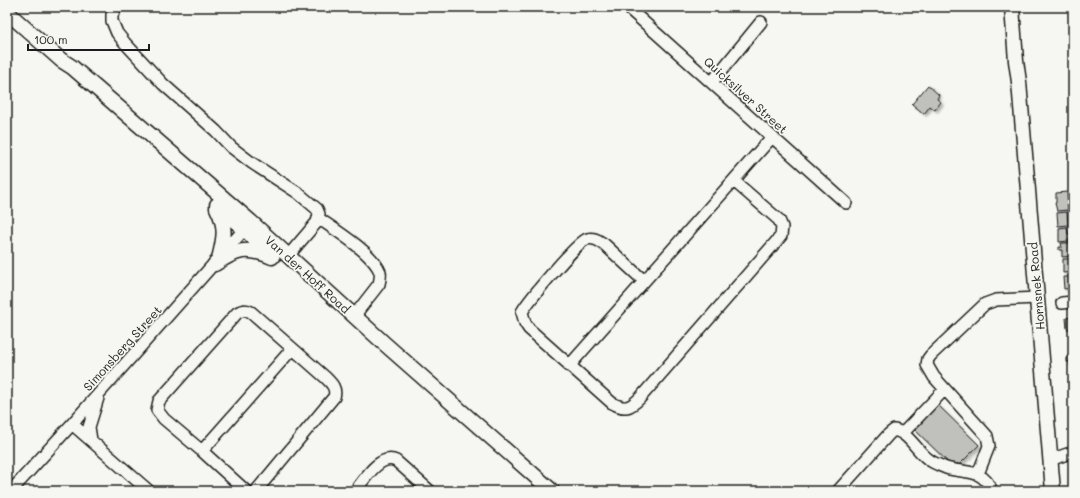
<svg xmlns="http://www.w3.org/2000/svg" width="1080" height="498" viewBox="0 0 1080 498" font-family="Mali,sans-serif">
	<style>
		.building { fill: #c0c0bd; stroke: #1c1c1c; filter: url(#shadow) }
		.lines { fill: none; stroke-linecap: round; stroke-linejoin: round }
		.minor-casing { stroke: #1c1c1c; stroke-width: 14 }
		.major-casing { stroke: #1c1c1c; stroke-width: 17 }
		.minor { stroke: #f6f6f2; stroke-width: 11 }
		.major { stroke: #f6f6f2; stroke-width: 14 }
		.labels { text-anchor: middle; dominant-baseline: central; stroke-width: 3.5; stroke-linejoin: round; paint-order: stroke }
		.street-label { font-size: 12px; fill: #1c1c1c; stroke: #f6f6f2 }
	</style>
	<defs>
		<filter id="shadow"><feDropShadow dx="2.5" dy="2.5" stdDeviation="1" flood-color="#0004"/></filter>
	</defs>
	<rect width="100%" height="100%" fill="#f6f6f2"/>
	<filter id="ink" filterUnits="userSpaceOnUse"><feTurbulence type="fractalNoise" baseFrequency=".025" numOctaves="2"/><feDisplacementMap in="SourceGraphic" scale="8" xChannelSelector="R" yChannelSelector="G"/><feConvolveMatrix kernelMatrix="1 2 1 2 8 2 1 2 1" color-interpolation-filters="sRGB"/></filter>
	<g filter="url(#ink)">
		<path class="building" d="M928,85L939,95L937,99L941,102L935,110L930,106L924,114L912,104Z
			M1067,192L1068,210L1057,211L1055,203H1056V193Z
			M1067,212L1068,225L1058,226L1057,213Z
			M1067,227L1068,234H1072V239H1069V241L1059,242V228Z
			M1061,243H1071L1072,256L1062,257V250H1059V247H1062Z
			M1063,259H1072L1073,272L1063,273Z
			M1063,277H1073V288L1064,289Z
			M1073,317V329H1067L1066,318Z
			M1069,351H1073V366H1070V362H1067V356H1070Z
			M937,404L979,445L955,469L913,428Z"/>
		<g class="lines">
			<g class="minor-casing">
				<path id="minor" d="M116,7L112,15V21L117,33L125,43L163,84L216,131L231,147L252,163L298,193L317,209L319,214L317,222L288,256
					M627,7L846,203
					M712,82L761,22
					M318,218C334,229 373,253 380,272C381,276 380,280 379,284L354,316
					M644,281L604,244C599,241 594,237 587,239C578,241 528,301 522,312L525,323L529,329L612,403C625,410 630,408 640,398L781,236L782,227L779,220L734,181
					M1062,303L1073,302
					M569,366L772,137
					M72,424L149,491
					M903,433L945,389
					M91,440L89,427L98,398
					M202,451L292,349
					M1050,460L1073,452
					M978,474L989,446L987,436L934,377L927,365L928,359L931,355L985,304L996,300L1037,298
					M11,491L72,424L249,224
					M246,491L202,451L164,419L157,410L159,401L237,313C242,310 246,309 251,312L325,377C331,383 337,388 334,397L256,491
					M355,491C364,480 380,453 396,461L430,491
					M838,491L889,434L894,430C910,433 918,454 931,461C936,464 941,466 946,468C966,474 982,467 992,491"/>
			</g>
			<g class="major-casing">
				<path id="major" d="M1012,7L1016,61L1019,82L1053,491
					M7,12L61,60L72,67L251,222L386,345L552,491
					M217,205L272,254
					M217,208C227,227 224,239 219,259
					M215,264C236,250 247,246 272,257"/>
			</g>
			<use href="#minor" class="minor"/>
			<use href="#major" class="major"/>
		</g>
	</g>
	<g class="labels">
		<g class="street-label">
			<text transform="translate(746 95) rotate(42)">Quicksilver Street</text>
			<text transform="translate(308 274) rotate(42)">Van der Hoff Road</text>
			<text transform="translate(1036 286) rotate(-95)">Hornsnek Road</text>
			<text transform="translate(122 348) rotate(-48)">Simonsberg Street</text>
		</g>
	</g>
	<rect width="1080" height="498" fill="none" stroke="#f6f6f2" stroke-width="24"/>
	<rect x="12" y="12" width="1056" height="474" fill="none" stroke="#1c1c1c" stroke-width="1.5" filter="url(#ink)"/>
	<path d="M28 44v6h121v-6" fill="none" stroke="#1c1c1c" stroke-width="2"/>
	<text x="34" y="44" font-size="12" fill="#1c1c1c" stroke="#f6f6f2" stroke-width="3" paint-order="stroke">100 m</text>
</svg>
